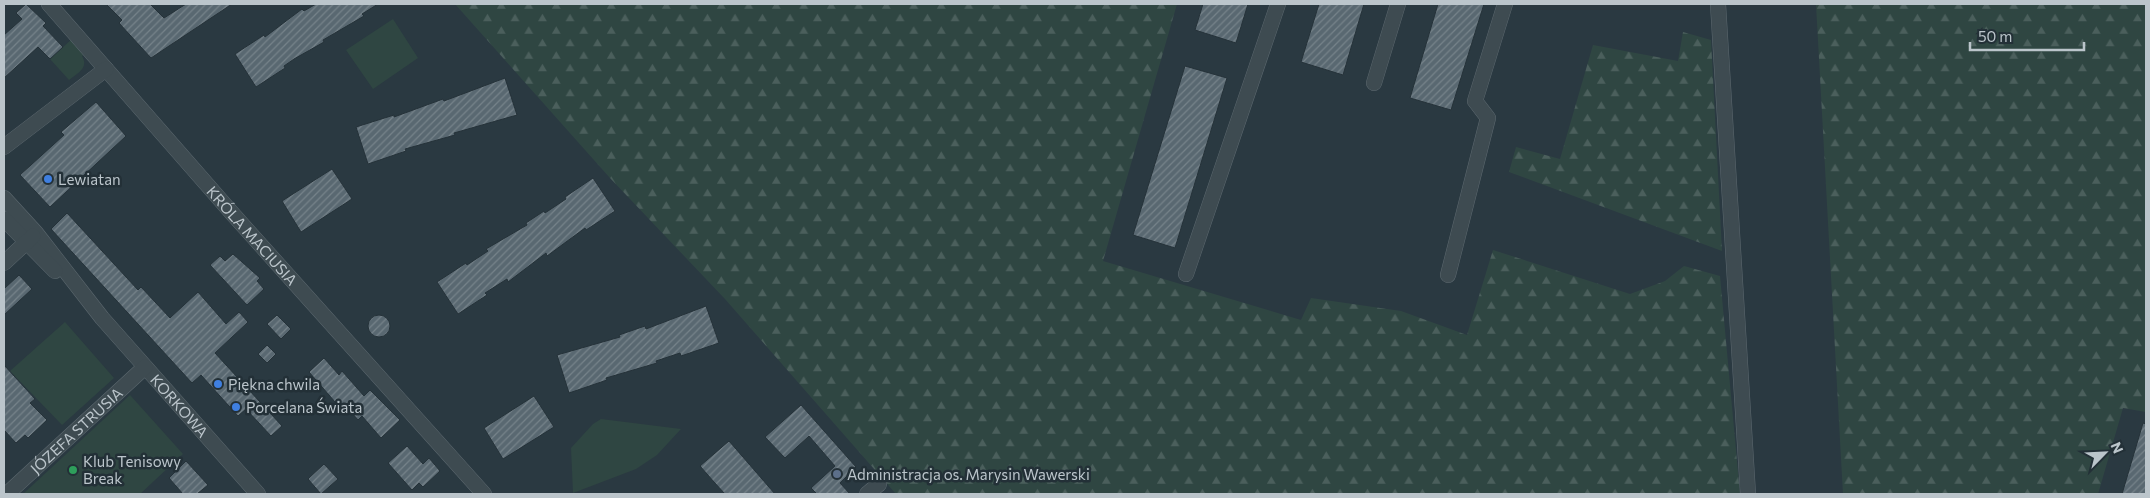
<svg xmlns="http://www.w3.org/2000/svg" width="2150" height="498" viewBox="0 0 2150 498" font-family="Commissioner,sans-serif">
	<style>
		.green { fill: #2f4642 }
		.forest { fill: url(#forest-firs) }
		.building { fill: url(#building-hatch); stroke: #253239 }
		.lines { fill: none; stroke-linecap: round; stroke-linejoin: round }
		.minor-casing { stroke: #5c686f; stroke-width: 16 }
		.minor { stroke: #3e4b51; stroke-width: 15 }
		.shop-dot { fill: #3f7fe0; stroke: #233037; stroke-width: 2 }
		.leisure-dot { fill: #2e9e5b; stroke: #233037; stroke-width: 2 }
		.service-dot { fill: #5c6f8a; stroke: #233037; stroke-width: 2 }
		.labels { text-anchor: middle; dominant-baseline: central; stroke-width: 5; stroke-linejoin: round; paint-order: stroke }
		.poi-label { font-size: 15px; fill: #bbc5cb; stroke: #233037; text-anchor: start }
		.street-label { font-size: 15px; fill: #bbc5cb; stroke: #233037 }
	</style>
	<defs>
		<pattern id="forest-firs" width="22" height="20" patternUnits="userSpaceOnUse" patternTransform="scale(1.25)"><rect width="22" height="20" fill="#2f4642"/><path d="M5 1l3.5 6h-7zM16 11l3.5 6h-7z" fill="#4b5f5c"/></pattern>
		<pattern id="building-hatch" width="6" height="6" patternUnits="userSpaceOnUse" patternTransform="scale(1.25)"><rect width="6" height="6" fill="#596871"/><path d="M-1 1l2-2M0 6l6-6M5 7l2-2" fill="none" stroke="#76838a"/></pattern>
	</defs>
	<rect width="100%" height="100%" fill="#2a3941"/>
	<path class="green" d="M393,19L418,58L373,89L346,50Z
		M72,39L85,53L82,56C89,68 78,73 69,80L50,59Z
		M65,322L114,378L62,425L10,371Z
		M130,395L183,454L140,494H23Z
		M601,419L681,429L657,455L636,469L573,493L571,448L593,424Z"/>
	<path class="forest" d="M455,4H1177L1103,261L1301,320L1311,298L1401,311L1467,335L1493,250L1630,294L1665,281L1684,266L1720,276L1740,494H896L725,299L610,178Z
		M1816,4H2146V412L2123,408L2098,494H1843Z
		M1683,32L1711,40L1722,251L1509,172L1516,147L1560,159L1593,45L1678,61Z"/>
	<path class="building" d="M26,4L46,23L43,26L63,47L50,59L38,47L4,78V35L22,19L16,13Z
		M106,4H150L164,18L186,4H232L151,58L119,23L122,20Z
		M316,4H378L362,14L364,16L323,40L324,42L294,59L284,66L285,68L256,87L235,54L264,35L265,37L302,9L304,11Z
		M1203,4H1248L1236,43L1195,30Z
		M1319,4H1364L1343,75L1301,62Z
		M1438,4H1484L1451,110L1410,98Z
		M1185,66L1227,78L1175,248L1133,235Z
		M505,78L517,115L454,133L455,135L405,149L406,151L368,164L356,127L394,115V117L443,99L444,101Z
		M96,102L126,136L50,207L20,175L64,135L61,132Z
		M332,169L352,199L301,232L282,201Z
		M593,178L615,211L586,230L585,228L547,256L546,253L508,282L507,279L485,293L487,295L458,314L437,282L466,263L467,265L488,251L486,249L527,225L526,223L544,211L545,213L566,199L565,197Z
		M67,213L138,290L141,287L170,318L198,292L226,324L239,312L248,322L215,353L282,426L271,436L246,409L238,416L201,375L192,383L51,229Z
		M233,254L260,278L257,281L264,289L247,305L210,265L220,256L225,261Z
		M19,275L32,289L4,315V289Z
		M706,306L719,343L681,356L680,353L656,361L657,363L606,378L607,380L569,393L557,355L620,337L619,335L645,326L646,329Z
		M277,315L291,329L281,339L267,324Z
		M368 326a11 11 0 1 1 22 0a11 11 0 1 1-22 0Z
		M267,345L276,354L267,363L258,354Z
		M324,358L339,375L342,371L364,396L370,390L400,420L381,438L362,416L358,420L346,406L342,410L309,372Z
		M4,365L35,399L30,403L47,420L28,438L25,435L16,443L4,430Z
		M534,396L554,427L503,459L484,428Z
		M801,405L856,467L840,483L850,494H817L811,488L835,466L809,436L785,458L765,437Z
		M2143,423L2146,424V494H2122Z
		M729,441L775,494H725L714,482L700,466Z
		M407,446L423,464L429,458L440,471L423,487L419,483L412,490L388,463Z
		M186,461L208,485L197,494H183L169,478Z
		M324,464L338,479L321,494L308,479Z"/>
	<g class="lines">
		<g class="minor-casing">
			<g id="minor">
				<path id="s1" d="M49,4L231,212L484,494"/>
				<path d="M1718,4L1748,494"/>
				<path d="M1374,83L1398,4"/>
				<path d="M4,147L106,69"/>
				<path id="s2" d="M4,198L36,233L102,318L258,494"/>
				<path d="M4,219L55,271"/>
				<path d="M4,263L33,236"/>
				<path d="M1186,274L1278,4"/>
				<path d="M1448,275L1488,118L1475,101L1505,4"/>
				<path id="s3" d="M7,494L145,367"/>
				<path d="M867,494L879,484"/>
			</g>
		</g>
		<use href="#minor" class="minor"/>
	</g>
	<g class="shop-dot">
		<circle cx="48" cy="179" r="5"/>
		<circle cx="218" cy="384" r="5"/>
		<circle cx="236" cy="407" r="5"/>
	</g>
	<circle class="leisure-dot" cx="73" cy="470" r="5"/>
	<circle class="service-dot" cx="837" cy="474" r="5"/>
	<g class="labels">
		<g class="poi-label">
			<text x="58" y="179">Lewiatan</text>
			<text x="228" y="384">Piękna chwila</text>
			<text x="246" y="407">Porcelana Świata</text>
			<text x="83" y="461">Klub Tenisowy<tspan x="83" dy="17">Break</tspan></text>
			<text x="847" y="474">Administracja os. Marysin Wawerski</text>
		</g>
		<g class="street-label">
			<text stroke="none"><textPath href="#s1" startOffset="308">KRÓLA MACIUSIA</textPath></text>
			<text stroke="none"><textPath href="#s2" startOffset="272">KORKOWA</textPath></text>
			<text stroke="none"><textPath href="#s3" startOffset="94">JÓZEFA STRUSIA</textPath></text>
		</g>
	</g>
	<rect width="2150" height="498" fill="none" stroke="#bbc5cb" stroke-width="10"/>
	<g transform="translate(2105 453) rotate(66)" stroke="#233037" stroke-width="4" paint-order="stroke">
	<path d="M0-4L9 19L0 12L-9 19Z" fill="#bbc5cb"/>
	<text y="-8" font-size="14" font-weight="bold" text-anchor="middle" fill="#bbc5cb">N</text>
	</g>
	<path d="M1970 42v8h114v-8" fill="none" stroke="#bbc5cb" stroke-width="2.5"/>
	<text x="1978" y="42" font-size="15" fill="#bbc5cb" stroke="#233037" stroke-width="4" paint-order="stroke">50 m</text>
</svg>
